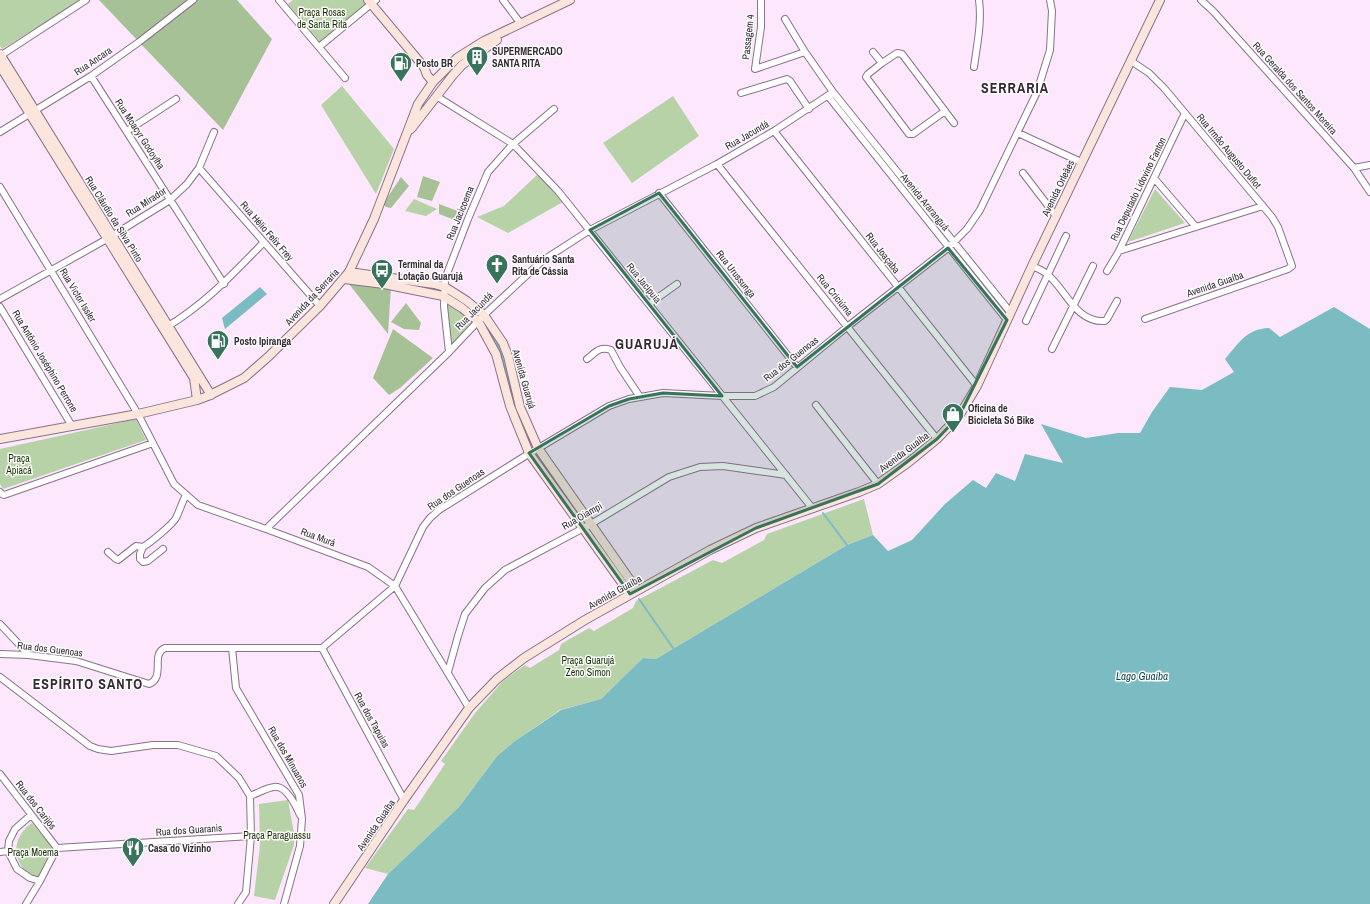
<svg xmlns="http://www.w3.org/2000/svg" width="1370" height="904" viewBox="0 0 1370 904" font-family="'Archivo Narrow',sans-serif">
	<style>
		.green { fill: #b7d2a7 }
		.forest { fill: #a7c196 }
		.water { fill: #7bbcc2 }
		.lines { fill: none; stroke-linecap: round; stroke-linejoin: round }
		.stream { stroke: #7bbcc2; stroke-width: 2 }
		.street-casing { stroke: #89728a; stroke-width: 8 }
		.secondary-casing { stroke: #89728a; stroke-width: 10 }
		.street { stroke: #fff; stroke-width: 6 }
		.secondary { stroke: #fce5dd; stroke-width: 8 }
		.marked { fill: #38735c; fill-opacity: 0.2; stroke: #38735c; stroke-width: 3; stroke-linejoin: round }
		.labels { text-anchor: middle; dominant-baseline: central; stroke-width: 3; stroke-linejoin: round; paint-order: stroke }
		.park-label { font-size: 10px; fill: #193102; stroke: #fcfcfc }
		.street-label { font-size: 10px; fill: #332a34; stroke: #fcfcfc }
		.poi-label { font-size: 10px; font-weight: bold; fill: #332a34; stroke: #fcfcfc; text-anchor: start }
		.water-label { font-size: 11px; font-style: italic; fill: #0f4a4f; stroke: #fcfcfc }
		.district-label { font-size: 14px; font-weight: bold; letter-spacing: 1px; fill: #332a34; stroke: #fcfcfc }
	</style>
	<rect width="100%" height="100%" fill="#fce7fd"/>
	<path class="green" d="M0,0H81L2,49L0,46Z
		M293,0H365L367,3L320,42L288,4Z
		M342,86L394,149L376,194L321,105Z
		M673,96L699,136L632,183L603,143Z
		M538,174L563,202L508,233L477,217L504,206Z
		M1155,189L1185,223L1128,242Z
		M414,199L437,209L426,216L405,211Z
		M446,303L473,322L451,347Z
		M136,419L146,440L3,489L0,484V449Z
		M864,499L873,535L847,545L656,659L643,658L601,699L560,710L515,741L497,756L459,807L388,874L365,868L408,809L414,810L445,764L441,761L475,713L503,681L525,665L530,668L559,650L561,644L589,628L594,631L633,608L636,601L713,560L722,563L764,540L767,534Z
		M288,800L294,833V845L275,900L254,896L260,845L259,804Z
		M32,823L53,848L38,878C33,875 25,871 22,867C11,851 17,833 32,823Z"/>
	<path class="forest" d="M99,0H237L272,39L223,130Z
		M423,176L440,182L432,201L417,197Z
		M401,177L409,186L391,208L386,207L383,204Z
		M439,204L463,213L460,222L439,214Z
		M354,282L391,287L388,334L349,284Z
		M406,303L421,323L419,330L404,329L391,322Z
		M393,329L433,358L400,388L389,395L373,378Z"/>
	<path class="water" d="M260,287L267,294L225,329L222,318Z
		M1334,307L1370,329V904H368L388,874L459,807L497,756L515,741L561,710L601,699L643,658L656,659L847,545L873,535L888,551L912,540L945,504L973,480L986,488L996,473L1015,481L1025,454L1063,463L1041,424L1086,438L1118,433H1140L1152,412L1170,387L1202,390L1234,372L1225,359C1239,343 1246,329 1269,328L1280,337Z"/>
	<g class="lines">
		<path class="stream" d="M485,324L500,349L515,406L530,444
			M537,456L561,491
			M823,513L847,545
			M639,599L673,648"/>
		<g class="street-casing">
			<path id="street" d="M279,0L345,78
				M503,0L521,24
				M761,0V27L755,69L805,52L833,92L1011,313
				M1201,0L1213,11L1354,168L1370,192
				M785,19L805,52
				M319,47L376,0
				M873,52L882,63L868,74L866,77L909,134H913L945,111
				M0,56L86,0
				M1131,61L1149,73L1164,88L1272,217L1278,227L1292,266L1288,269L1145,319
				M882,63L897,53L902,54L954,123
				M974,67C977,45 982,22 979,0
				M91,76L224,284
				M741,93L787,79L790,81L809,109
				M436,96L513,144L558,191L813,509
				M828,96L1007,320
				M127,131L176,99
				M774,131L977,386
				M0,132L91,76L139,42L193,0
				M1018,133L1081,162
				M717,164L937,439
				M199,168L320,306
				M1354,168L1370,165
				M1023,173L1056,216
				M1154,178L1196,227
				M0,187L138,414L174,484L198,505L266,529L368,567L395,586L469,708
				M659,193L797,367
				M1119,251L1263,206
				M1032,266C1037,268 1044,271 1048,275C1066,290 1076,323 1105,321L1107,319L1117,301
				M1107,271L1119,251L1185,113
				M0,299L107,239L170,200L187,184L199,168L214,132
				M649,304L677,284
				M0,307L72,426
				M1026,321L1066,236
				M165,328C205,304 232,275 264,242
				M1052,349L1093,266
				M449,352L444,306L445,279L468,219L488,172L513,144L554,109
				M587,359C596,352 599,346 611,350L620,367L640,397
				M816,405L878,484
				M0,492L2,494L4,495L153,443
				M266,529L449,352L484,315L542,261L590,230L717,164L774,131L833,92
				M143,547L140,554V559L143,562L148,561L163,549
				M108,552L116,559L118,560L136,546L143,547C150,543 173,524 176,518C180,510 182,502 186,495
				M0,624L29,655
				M232,648L236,688L299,795L302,819L300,846L284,904
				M322,648L404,800
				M0,654L29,655L76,661L149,684C166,677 150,654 165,648H322L395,586L423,527L430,518L439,510L522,458L609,406L629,399L663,393L722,396H755L774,387L847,327L948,248L967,229L980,210L1037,92L1050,50L1052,11L1050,0
				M448,672L458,636L465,614L485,588L505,570L591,524L669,477L700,467L723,466L786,475
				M0,677L90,746L98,749L111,751L153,745H178L216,756L239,778L250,796L251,836L246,892L238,904
				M0,774L57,848
				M250,796C258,793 266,788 274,787C286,785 296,806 300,815
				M31,815L15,829L9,841L8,851L17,869L30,878L40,881
				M57,848L251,836
				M0,852L8,851
				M26,904L40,881L57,848"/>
		</g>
		<g class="secondary-casing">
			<path id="secondary" d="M368,0L424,67L427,75L433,82
				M0,54L211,395
				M0,66L194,378L197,400
				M411,129L453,75L462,65L497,40
				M349,272L434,284L445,287L467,301L484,315L503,343L508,356L520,407L538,448L637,590
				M344,279L384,284L443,296L462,308L478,321L496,354L510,406L529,453L630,594
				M0,439L138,414L197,400L208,396L244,378L268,357L320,306L349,272L374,219L418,104L433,82L457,58L484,41L570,0
				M334,904L404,800L469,708L497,679L524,658L585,620L710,550L756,528L859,492L878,484L909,462L937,439L959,416L977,386L1032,266L1160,0"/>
		</g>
		<use href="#street" class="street"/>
		<use href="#secondary" class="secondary"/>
	</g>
	<path class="marked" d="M659,193L797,367L948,248L1007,320L959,416L937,439L878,484L756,528L630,594L529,453L609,406L629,399L663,393L722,396L590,230Z"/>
	<defs>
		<g id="building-pin" transform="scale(1.15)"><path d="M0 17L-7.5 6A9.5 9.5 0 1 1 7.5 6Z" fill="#38735c" stroke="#fcfcfc"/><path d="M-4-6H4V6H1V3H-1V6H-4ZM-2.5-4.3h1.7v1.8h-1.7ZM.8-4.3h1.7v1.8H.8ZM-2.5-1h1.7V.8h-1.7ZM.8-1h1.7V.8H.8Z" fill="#fff"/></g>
		<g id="fuel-pin" transform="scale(1.15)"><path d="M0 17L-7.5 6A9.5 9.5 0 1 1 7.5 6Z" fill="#38735c" stroke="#fcfcfc"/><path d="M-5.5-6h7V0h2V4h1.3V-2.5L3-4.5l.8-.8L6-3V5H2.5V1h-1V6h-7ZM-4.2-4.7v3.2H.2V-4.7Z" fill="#fff"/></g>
		<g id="church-pin" transform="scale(1.15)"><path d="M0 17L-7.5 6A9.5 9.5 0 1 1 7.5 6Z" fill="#38735c" stroke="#fcfcfc"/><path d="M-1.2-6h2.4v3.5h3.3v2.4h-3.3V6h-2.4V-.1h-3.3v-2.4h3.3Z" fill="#fff"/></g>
		<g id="bus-pin" transform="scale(1.15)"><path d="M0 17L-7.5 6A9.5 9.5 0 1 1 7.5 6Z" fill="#38735c" stroke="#fcfcfc"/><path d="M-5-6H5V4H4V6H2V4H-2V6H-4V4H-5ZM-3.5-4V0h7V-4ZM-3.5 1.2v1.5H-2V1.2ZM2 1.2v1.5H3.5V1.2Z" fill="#fff"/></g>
		<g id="shop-pin" transform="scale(1.15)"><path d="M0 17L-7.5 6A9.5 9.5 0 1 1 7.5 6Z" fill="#38735c" stroke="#fcfcfc"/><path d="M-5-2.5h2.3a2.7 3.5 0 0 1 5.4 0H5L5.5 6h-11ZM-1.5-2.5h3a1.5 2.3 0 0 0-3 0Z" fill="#fff"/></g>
		<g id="restaurant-pin" transform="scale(1.15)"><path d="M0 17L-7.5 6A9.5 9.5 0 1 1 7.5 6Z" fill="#38735c" stroke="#fcfcfc"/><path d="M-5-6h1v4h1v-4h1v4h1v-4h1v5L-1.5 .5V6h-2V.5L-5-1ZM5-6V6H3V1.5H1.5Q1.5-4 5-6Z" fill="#fff"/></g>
	</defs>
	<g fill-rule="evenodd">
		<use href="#building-pin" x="477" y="57"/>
		<use href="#fuel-pin" x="401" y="63"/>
		<use href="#church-pin" x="497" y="265"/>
		<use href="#bus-pin" x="382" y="270"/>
		<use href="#fuel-pin" x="218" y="341"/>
		<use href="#shop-pin" x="953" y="414"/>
		<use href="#restaurant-pin" x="133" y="848"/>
	</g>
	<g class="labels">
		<g class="park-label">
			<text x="322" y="12">Praça Rosas<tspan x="322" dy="12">de Santa Rita</tspan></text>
			<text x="19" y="458">Praça<tspan x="19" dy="12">Apiacá</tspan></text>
			<text x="588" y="660">Praça Guarujá<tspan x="588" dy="12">Zeno Simon</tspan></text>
			<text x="277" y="835">Praça Paraguassu</text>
			<text x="33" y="852">Praça Moema</text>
		</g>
		<g class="street-label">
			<text transform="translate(748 37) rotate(-84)">Passagem 4</text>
			<text transform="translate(93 61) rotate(-34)">Rua Ancara</text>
			<text transform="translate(1295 88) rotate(48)">Rua Geralda dos Santos Moreira</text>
			<text transform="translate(140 134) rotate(57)">Rua Moacyr Godoylha</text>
			<text transform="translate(747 135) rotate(-30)">Rua Jacundá</text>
			<text transform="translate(1229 151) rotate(50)">Rua Irmão Augusto Duflot</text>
			<text transform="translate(1058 188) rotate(-64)">Avenida Orleães</text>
			<text transform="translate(1138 189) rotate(-64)">Rua Deputado Lidovino Fanton</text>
			<text transform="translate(146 202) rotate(-33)">Rua Mirador</text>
			<text transform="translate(925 202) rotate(51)">Avenida Araranguá</text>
			<text transform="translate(460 213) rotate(-68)">Rua Jacicoema</text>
			<text transform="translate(114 219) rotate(58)">Rua Cláudio da Silva Pinto</text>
			<text transform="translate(267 231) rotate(49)">Rua Hélio Felix Frey</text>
			<text transform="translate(883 253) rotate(52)">Rua Joaçaba</text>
			<text transform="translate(736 274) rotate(52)">Rua Urussunga</text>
			<text transform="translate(644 283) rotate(51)">Rua Jacipuia</text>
			<text transform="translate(1215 284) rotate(-19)">Avenida Guaíba</text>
			<text transform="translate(78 295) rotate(59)">Rua Victor Issler</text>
			<text transform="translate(835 295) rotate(51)">Rua Criciúma</text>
			<text transform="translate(312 297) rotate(-47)">Avenida da Serraria</text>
			<text transform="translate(474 311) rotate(-45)">Rua Jacundá</text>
			<text transform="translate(791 359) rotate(-38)">Rua dos Guenoas</text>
			<text transform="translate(45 361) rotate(59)">Rua Antônio Joséphino Perrone</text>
			<text transform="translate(524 379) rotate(74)">Avenida Guarujá</text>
			<text transform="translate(904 452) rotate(-37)">Avenida Guaíba</text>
			<text transform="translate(456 489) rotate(-34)">Rua dos Guenoas</text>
			<text transform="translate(582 516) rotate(-30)">Rua Oiampi</text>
			<text transform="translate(318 537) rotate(20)">Rua Murá</text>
			<text transform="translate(615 592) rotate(-29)">Avenida Guaíba</text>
			<text transform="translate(50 649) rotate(7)">Rua dos Guenoas</text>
			<text transform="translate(372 720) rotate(61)">Rua dos Tapuias</text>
			<text transform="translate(288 757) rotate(60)">Rua dos Minuanos</text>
			<text transform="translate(36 805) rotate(52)">Rua dos Carijós</text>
			<text transform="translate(376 825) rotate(-56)">Avenida Guaíba</text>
			<text transform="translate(189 830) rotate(-4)">Rua dos Guaranis</text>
		</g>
		<g class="poi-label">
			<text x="492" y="51">SUPERMERCADO<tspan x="492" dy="12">SANTA RITA</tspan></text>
			<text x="416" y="63">Posto BR</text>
			<text x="512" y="259">Santuário Santa<tspan x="512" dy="12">Rita de Cássia</tspan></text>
			<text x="398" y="264">Terminal da<tspan x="398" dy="12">Lotação Guarujá</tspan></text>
			<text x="234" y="341">Posto Ipiranga</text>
			<text x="968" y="408">Oficina de<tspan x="968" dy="12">Bicicleta Só Bike</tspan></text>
			<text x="148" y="848">Casa do Vizinho</text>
		</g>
		<g class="water-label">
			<text x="1142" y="676">Lago Guaíba</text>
		</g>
		<g class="district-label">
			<text x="1015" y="88">SERRARIA</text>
			<text x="647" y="344">GUARUJÁ</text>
			<text x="88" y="684">ESPÍRITO SANTO</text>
		</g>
	</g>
</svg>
